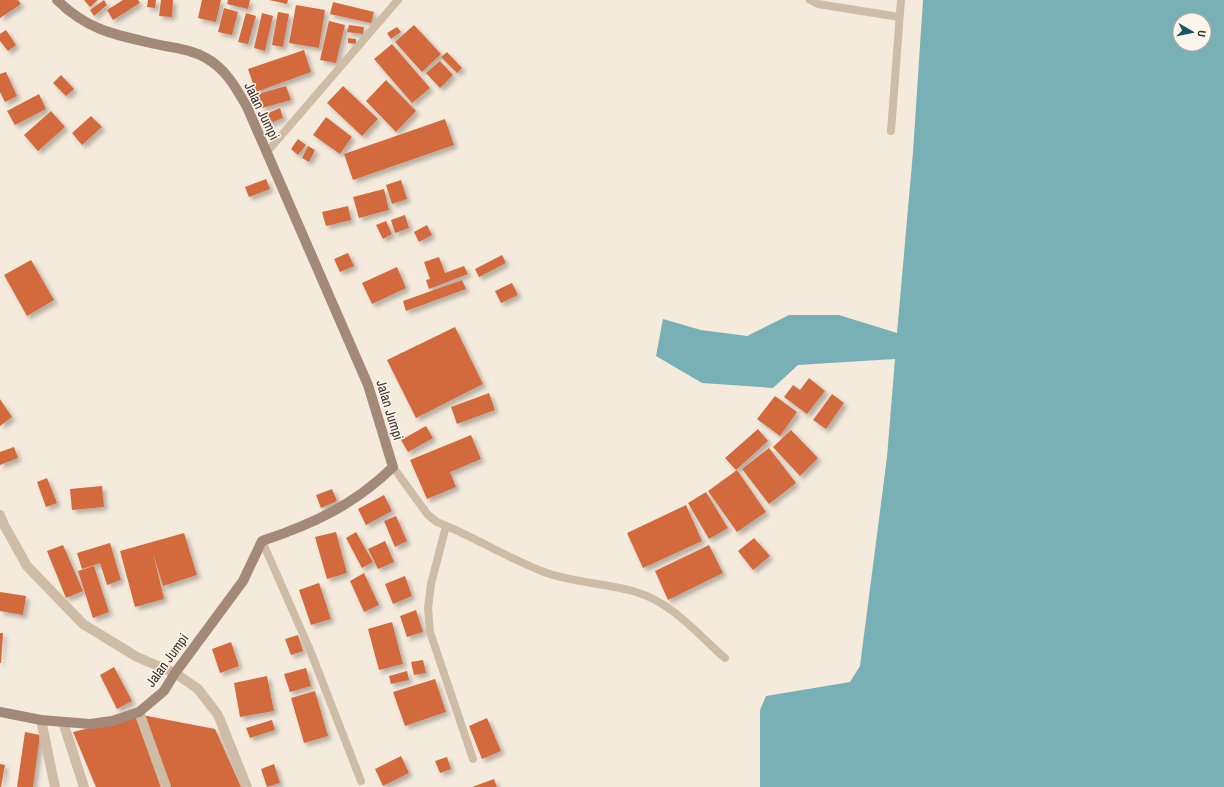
<svg xmlns="http://www.w3.org/2000/svg" width="1224" height="787" viewBox="0 0 1224 787" font-family="'Archivo Narrow',sans-serif">
	<style>
		.water { fill: #79b0b6; fill-rule: evenodd }
		.building { fill: #d36a3e; filter: url(#shadow) }
		.lines { fill: none; stroke-linecap: round; stroke-linejoin: round }
		.lane { stroke: #cfbca7; stroke-width: 8 }
		.street { stroke: #cfbca7; stroke-width: 10 }
		.secondary { stroke: #a38a78; stroke-width: 10 }
		.labels { text-anchor: middle; dominant-baseline: central; stroke-width: 3; stroke-linejoin: round; paint-order: stroke }
		.street-label { font-size: 14px; fill: #3b2f28; stroke: #fcf5eb }
	</style>
	<defs>
		<filter id="shadow"><feDropShadow dx="3.5" dy="3.5" stdDeviation="2" flood-color="#0004"/></filter>
	</defs>
	<rect width="100%" height="100%" fill="#f5ebdd"/>
	<path class="water" d="M923,0H1224V787H760V710L766,696L850,682L860,666L887,457L895,359L798,365L773,388L702,383L656,356L663,319L701,330L747,336L789,315H839L897,333L913,152ZM1180,20H1204V44H1180Z"/>
	<path class="building" d="M0,0H18L21,4L0,18Z
		M84,0H98L90,7Z
		M104,0L107,5L94,16L90,10Z
		M123,0H138L140,3L113,20L107,10Z
		M148,0H156L155,8L147,7Z
		M161,0H173L172,17L159,16Z
		M202,0H221L216,22L198,18Z
		M228,0H250L248,9L227,4Z
		M269,0H288L287,4Z
		M333,2L374,12L371,23L330,14Z
		M296,5L325,10L319,48L289,43Z
		M224,8L238,12L232,35L218,32Z
		M278,12L289,14L283,47L272,45Z
		M246,13L256,16L248,44L238,42Z
		M262,13L273,16L265,51L254,48Z
		M329,21L345,25L336,63L320,60Z
		M349,25L364,27L363,34L347,32Z
		M414,25L441,54L422,72L395,42Z
		M397,27L401,32L391,39L387,33Z
		M6,30L16,45L8,51L0,41V34Z
		M348,38L356,39V44L348,43Z
		M392,44L430,88L412,103L374,59Z
		M304,50L311,72L256,92L248,69Z
		M447,52L462,68L457,73L441,57Z
		M440,61L453,75L440,88L426,73Z
		M6,72L17,96L5,102L0,92V74Z
		M61,75L74,89L66,96L53,83Z
		M386,80L416,111L396,132L366,101Z
		M286,86L291,100L262,108L258,94Z
		M343,86L378,119L362,136L327,103Z
		M39,94L46,109L15,125L7,111Z
		M280,108L283,118L268,124L264,115Z
		M51,111L65,127L38,151L24,135Z
		M91,116L102,127L82,145L72,133Z
		M326,117L352,137L340,154L313,135Z
		M445,119L454,145L353,180L344,154Z
		M298,139L306,145L298,155L291,149Z
		M308,146L315,150L309,162L302,158Z
		M266,179L270,189L249,197L245,187Z
		M401,180L407,199L392,204L386,185Z
		M384,189L389,210L359,218L353,197Z
		M348,206L351,220L326,226L322,212Z
		M405,215L409,228L395,233L391,220Z
		M386,221L392,234L383,239L376,225Z
		M427,225L432,235L419,242L414,232Z
		M348,253L354,266L340,272L334,259Z
		M502,255L506,263L479,277L475,269Z
		M439,257L445,273L464,266L468,274L429,289L426,280L430,279L424,262Z
		M31,260L54,300L27,316L4,275Z
		M397,267L406,288L372,304L362,283Z
		M462,280L466,289L406,311L403,301Z
		M512,283L518,295L501,303L495,291Z
		M455,327L483,384L416,418L387,360Z
		M809,378L825,391L807,414L784,397L793,385L800,390Z
		M489,393L495,410L457,424L451,407Z
		M832,394L844,403L826,429L813,420Z
		M775,396L797,412L780,436L757,419Z
		M0,399L12,417L0,426Z
		M426,426L433,438L408,452L401,440Z
		M758,429L768,441L736,470L725,458Z
		M791,430L818,458L800,476L773,447Z
		M471,435L481,459L450,472L456,487L427,499L410,460Z
		M14,447L18,458L0,465V452Z
		M769,448L796,483L769,504L742,469Z
		M737,470L766,512L737,532L708,491Z
		M47,478L57,503L46,507L37,482Z
		M102,486L104,507L72,510L70,489Z
		M332,489L337,501L321,508L316,495Z
		M706,492L728,528L709,539L688,503Z
		M384,495L392,511L366,525L358,509Z
		M686,505L702,541L643,568L627,533Z
		M396,516L407,541L395,547L384,521Z
		M336,532L347,573L327,579L315,537Z
		M356,532L373,562L362,568L346,538Z
		M184,533L197,575L163,586L153,553L164,599L135,607L120,551Z
		M754,538L770,556L753,570L738,551Z
		M385,541L394,562L378,569L368,549Z
		M110,543L121,580L107,585L100,563L82,569L77,553Z
		M63,545L83,591L66,598L47,551Z
		M709,545L723,573L668,600L655,571Z
		M94,566L109,612L93,618L78,571Z
		M364,573L379,605L364,612L350,581Z
		M405,576L412,596L393,604L385,584Z
		M319,583L331,619L311,625L299,590Z
		M0,592L26,596L23,615L0,611Z
		M416,610L423,632L407,637L400,616Z
		M392,622L403,664L379,670L368,629Z
		M0,633H3L1,663H0Z
		M298,635L303,651L291,655L285,639Z
		M231,642L239,666L220,673L212,649Z
		M423,660L426,673L414,675L411,662Z
		M114,667L132,701L117,709L100,675Z
		M306,668L311,686L290,692L284,674Z
		M407,671L409,680L391,684L389,676Z
		M267,676L274,711L240,717L234,683Z
		M435,679L446,712L405,726L393,692Z
		M315,691L328,736L304,743L291,698Z
		M142,715L215,729L241,787H96L73,732Z
		M487,718L501,751L482,759L469,726Z
		M272,720L275,730L250,738L246,728Z
		M25,732L40,735L33,787H17Z
		M401,756L409,773L383,786L375,769Z
		M447,757L451,769L440,773L435,761Z
		M0,764L5,765L1,787H0Z
		M274,764L280,783L267,787L261,769Z
		M494,779L497,787H472Z"/>
	<g class="lines">
		<path class="lane" d="M810,0L818,4L899,17
			M891,131L901,0
			M267,152L398,0
			M393,467L428,515L437,522C473,536 507,558 544,572C573,583 606,583 636,592C673,603 697,634 725,658
			M446,526L431,584L428,608L430,632L473,759
			M262,541L310,650L361,781"/>
		<path class="street" d="M0,515L4,525L27,566L83,624L137,657L175,673L198,689L218,715L247,787
			M139,712L166,787
			M41,720L55,787
			M63,722L84,787"/>
		<path class="secondary" d="M0,712L41,720L90,724L112,721L139,712L164,691L175,673L243,581L262,541C313,524 354,505 393,467L368,385L247,107C236,88 226,69 206,58C194,51 179,48 165,46C122,36 90,33 57,0"/>
	</g>
	<g class="labels">
		<g class="street-label">
			<text transform="translate(262 111) rotate(64)">Jalan Jumpi</text>
			<text transform="translate(390 410) rotate(73)">Jalan Jumpi</text>
			<text transform="translate(167 660) rotate(-54)">Jalan Jumpi</text>
		</g>
	</g>
	<g transform="translate(1192 32) rotate(99)"><circle r="19" fill="#fcf5eb" stroke="#afa69d"/>
	<path d="M0-3L7 15L0 10L-7 15Z" fill="#195962"/>
	<text y="-6" font-size="11" font-weight="bold" text-anchor="middle" fill="#3b2f28">U</text>
	</g>
</svg>
